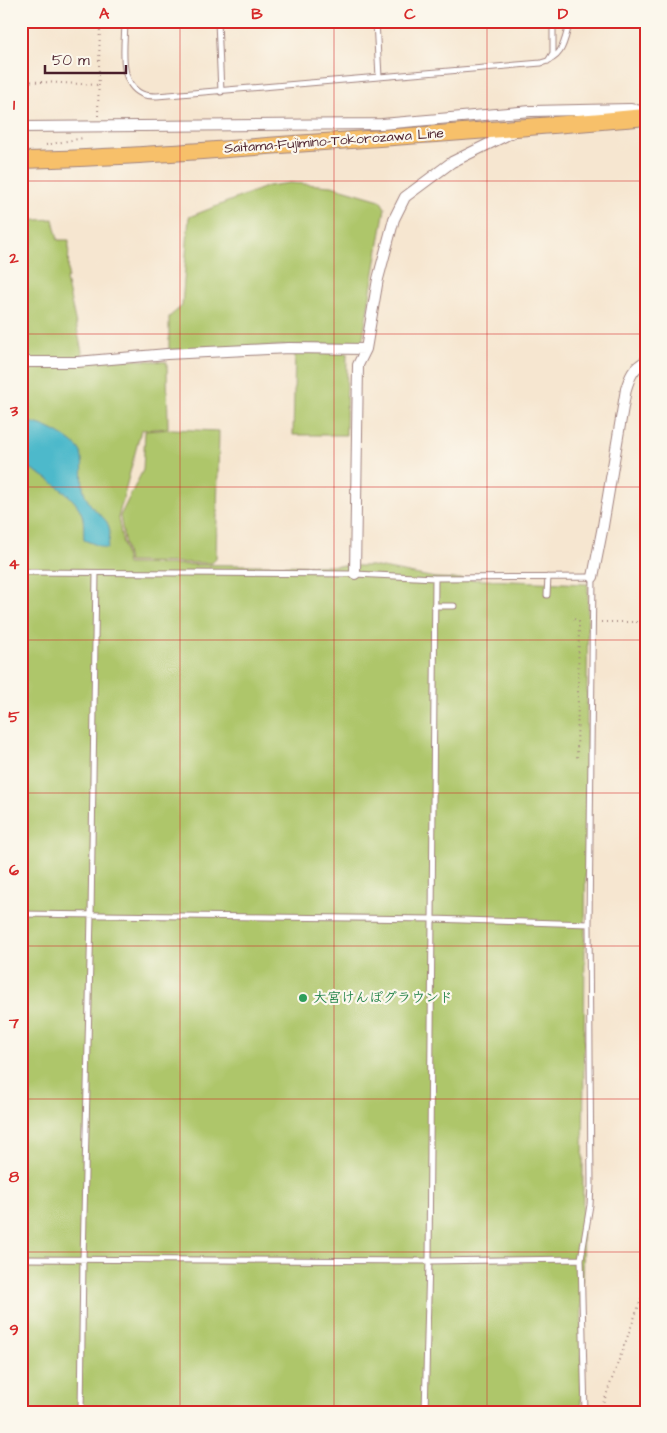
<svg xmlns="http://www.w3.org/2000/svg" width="667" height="1433" viewBox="0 0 667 1433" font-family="'Architects Daughter','Klee One',sans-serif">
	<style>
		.green { fill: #aec66b; stroke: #7c724b }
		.water { fill: #4eb9cb; stroke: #4c6c7b }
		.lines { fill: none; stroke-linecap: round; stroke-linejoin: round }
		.lane-casing { stroke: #a0827e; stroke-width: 7 }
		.street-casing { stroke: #a0827e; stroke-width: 12 }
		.primary-casing { stroke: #a0827e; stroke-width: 18 }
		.path { stroke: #a0827e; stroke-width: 2; stroke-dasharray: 1 4; stroke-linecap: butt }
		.lane { stroke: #fff; stroke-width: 5 }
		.street { stroke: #fff; stroke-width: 10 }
		.primary { stroke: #f7c06b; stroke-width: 16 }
		.grid { fill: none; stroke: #d62828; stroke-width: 1; stroke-opacity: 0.55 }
		.leisure-dot { fill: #2e9e5b; stroke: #fbf7ec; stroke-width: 2 }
		.labels { text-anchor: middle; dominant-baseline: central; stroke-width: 4.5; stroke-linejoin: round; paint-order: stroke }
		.street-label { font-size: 14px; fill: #4a1f2b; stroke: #fbf7ec }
		.leisure-label { font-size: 14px; font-weight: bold; fill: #27864d; stroke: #fbf7ec; text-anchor: start }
		.neatline { fill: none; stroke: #d62828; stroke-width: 2 }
		.grid-label { font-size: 16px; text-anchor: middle; font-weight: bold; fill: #d62828 }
	</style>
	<rect width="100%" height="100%" fill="#fbf7ec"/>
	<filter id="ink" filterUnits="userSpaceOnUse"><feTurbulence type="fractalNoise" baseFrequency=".02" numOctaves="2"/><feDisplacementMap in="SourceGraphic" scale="10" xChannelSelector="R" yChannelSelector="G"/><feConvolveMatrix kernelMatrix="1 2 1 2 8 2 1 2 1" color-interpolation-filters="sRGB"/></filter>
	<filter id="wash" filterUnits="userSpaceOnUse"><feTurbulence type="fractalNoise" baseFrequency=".0096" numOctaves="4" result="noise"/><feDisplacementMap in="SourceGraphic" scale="20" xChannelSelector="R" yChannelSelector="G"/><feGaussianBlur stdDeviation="1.12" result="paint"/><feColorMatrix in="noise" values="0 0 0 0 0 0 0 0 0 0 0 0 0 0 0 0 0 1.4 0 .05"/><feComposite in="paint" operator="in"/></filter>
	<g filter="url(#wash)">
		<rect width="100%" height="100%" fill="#f6e6d0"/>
		<path class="green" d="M290,183L332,186L380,200L385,208L362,343L169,350V317L182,306L189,217L268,186Z
			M53,219L58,240H69L68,278L66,279L83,356L167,362L168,428L141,430L118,518L127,564L372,566L435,578L588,584L581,1412H21V221Z
			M295,352L347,353L346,435H293Z
			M172,429L219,431L216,559L212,563L128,562L120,516L143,470L145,431Z"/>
		<path class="water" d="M21,421C26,422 32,422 37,424C47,426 78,442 81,453C85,468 79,484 87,499C98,520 117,516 107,549L84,540C83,531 85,521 81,512C73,493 39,473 21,463Z"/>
	</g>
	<g filter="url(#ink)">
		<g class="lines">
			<g class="lane-casing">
				<path id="lane" d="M125,21C125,43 117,83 142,94C146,96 152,96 157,96L541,63C564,58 564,41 570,21
					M218,21L221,92
					M376,21L379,77
					M548,61L553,53V21
					M21,572L355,574L435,578L593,577L589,924L591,1185L590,1205L581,1259L585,1412
					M547,595L548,577
					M434,606H454
					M21,914L433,919L589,924
					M21,1259L429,1261L581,1259
					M81,1412L83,1260L91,915L96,573
					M425,1412L429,1261L435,578"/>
			</g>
			<g class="street-casing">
				<path id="street" d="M21,127L382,124L531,111L630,109L646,112
					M21,362H77L167,354L289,348L366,349
					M355,574L358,365L366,349L378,279L394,219L405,197L452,162L513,132
					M593,577L603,526L626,389C630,376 633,368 646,361"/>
			</g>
			<g class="primary-casing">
				<path id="primary" d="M21,160C112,158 203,151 294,144C411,136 529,128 646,117"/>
			</g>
			<path class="path" d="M21,81L99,85
				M98,116L100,21
				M46,145L83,138
				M574,619L579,622L577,761
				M601,622H646
				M600,1412L646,1286"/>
			<use href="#lane" class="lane"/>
			<use href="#street" class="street"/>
			<use href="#primary" class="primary"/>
		</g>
	</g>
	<path class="grid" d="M180,21V1412M334,21V1412M487,21V1412M21,181H646M21,334H646M21,487H646M21,640H646M21,793H646M21,946H646M21,1099H646M21,1252H646"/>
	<circle class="leisure-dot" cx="303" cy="998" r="5"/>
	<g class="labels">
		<g class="street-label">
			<text transform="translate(334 141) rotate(-4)">Saitama-Fujimino-Tokorozawa Line</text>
		</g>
		<g class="leisure-label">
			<text x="313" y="998">大宮けんぽグラウンド</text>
		</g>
	</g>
	<rect width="667" height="1433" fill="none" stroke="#fbf7ec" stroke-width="55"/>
	<path d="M45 65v8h81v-8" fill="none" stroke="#4a1f2b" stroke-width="2.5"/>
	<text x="52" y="65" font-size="15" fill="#4a1f2b" stroke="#fbf7ec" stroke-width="4" paint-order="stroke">50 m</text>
	<rect x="28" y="28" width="612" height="1378" class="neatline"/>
	<g class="grid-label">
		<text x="104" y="19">A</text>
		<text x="257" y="19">B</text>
		<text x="410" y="19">C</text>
		<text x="563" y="19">D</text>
		<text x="14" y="110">1</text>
		<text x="14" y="263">2</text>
		<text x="14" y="416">3</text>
		<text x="14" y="569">4</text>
		<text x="14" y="722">5</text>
		<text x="14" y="875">6</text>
		<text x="14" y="1028">7</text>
		<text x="14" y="1182">8</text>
		<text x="14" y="1335">9</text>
	</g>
</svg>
